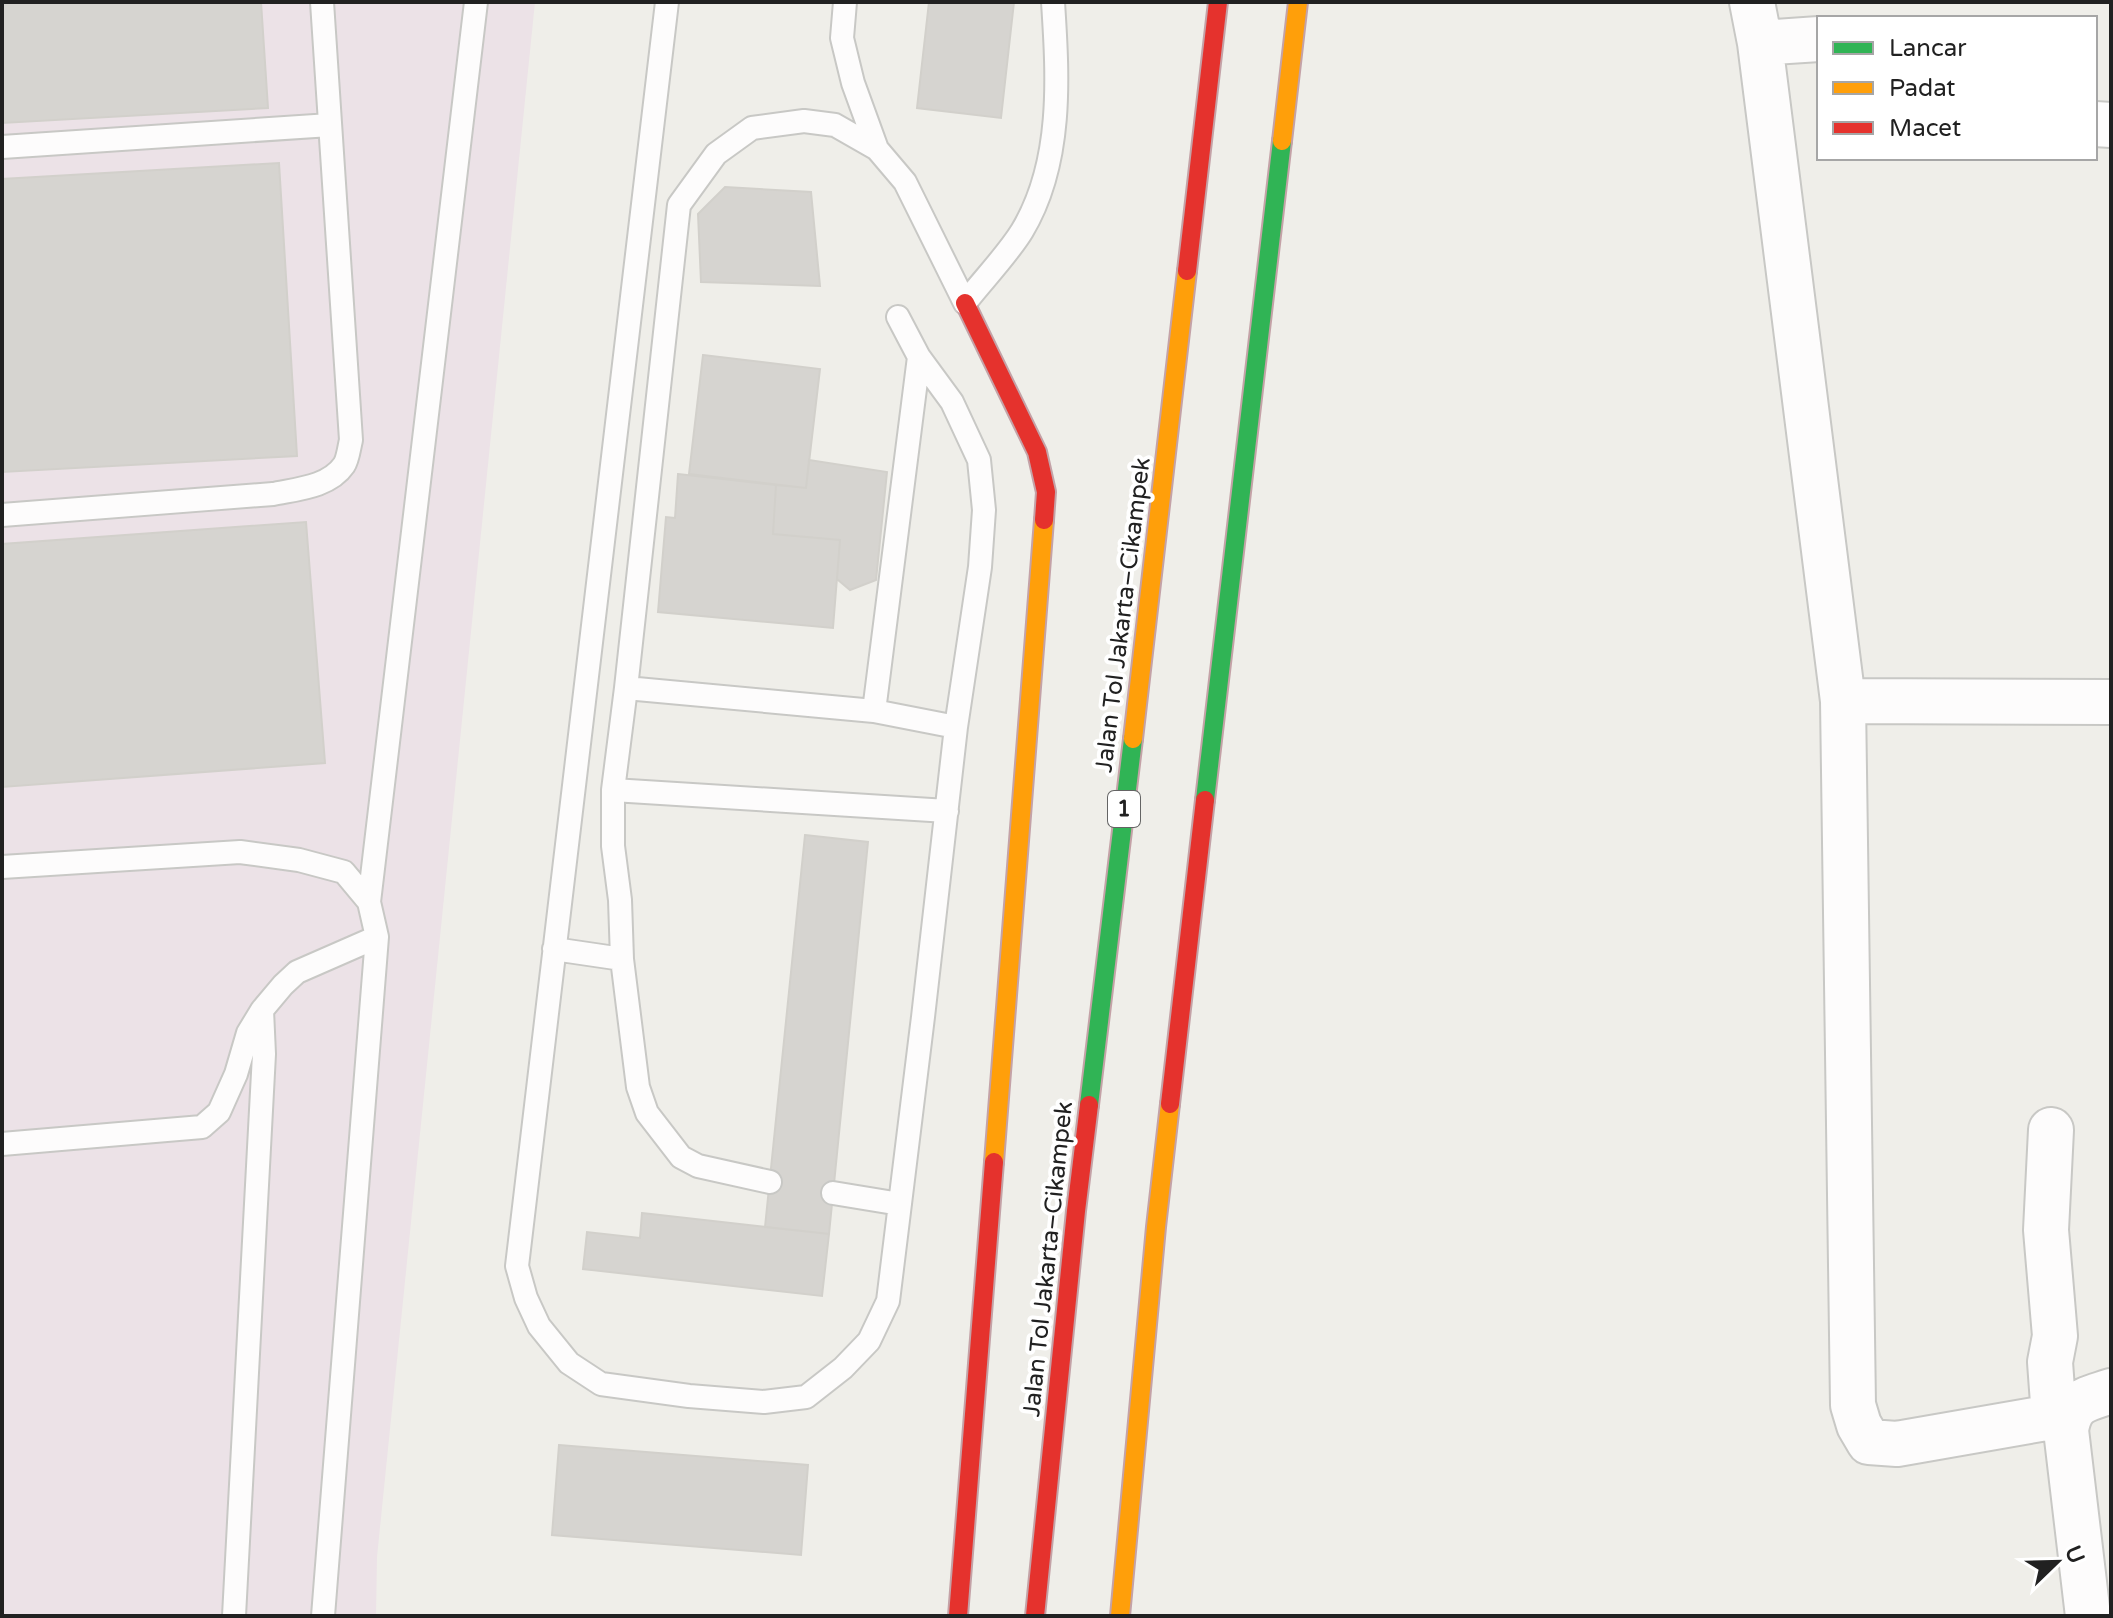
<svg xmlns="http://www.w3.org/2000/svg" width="2113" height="1618" viewBox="0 0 2113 1618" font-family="'Varela Round',sans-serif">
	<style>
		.industrial { fill: #ece2e7 }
		.building { fill: #d6d4d0; stroke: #d2d0cb; stroke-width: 2 }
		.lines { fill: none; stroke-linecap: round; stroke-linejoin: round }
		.lane-casing { stroke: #c8c8c5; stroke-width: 26 }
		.street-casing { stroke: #c8c8c5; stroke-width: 48 }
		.fast-casing { stroke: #c4a2a7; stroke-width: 22 }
		.slow-casing { stroke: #c4a2a7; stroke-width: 22 }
		.jam-casing { stroke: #c4a2a7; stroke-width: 22 }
		.lane { stroke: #fdfcfc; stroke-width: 22 }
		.street { stroke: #fdfcfc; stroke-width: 44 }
		.fast { stroke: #30b455; stroke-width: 18 }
		.slow { stroke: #ff9f0a; stroke-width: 18 }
		.jam { stroke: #e5322d; stroke-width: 18 }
		.labels { text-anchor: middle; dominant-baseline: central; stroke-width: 8; stroke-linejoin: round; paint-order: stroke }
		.shield { fill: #fff; stroke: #646464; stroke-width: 2 }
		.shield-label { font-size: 22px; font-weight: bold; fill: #212121 }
		.street-label { font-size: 24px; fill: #212121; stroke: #fff }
	</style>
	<rect width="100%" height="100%" fill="#efeee9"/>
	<path class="industrial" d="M2,2H535L377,1557L376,1616H2Z"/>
	<path class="building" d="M2,2H261L268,108L2,123Z
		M929,2H1014L1001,118L917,108Z
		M279,163L297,456L2,472V179Z
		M725,187L811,192L820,286L701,282L698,214Z
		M703,355L820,369L806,488L689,474Z
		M809,460L887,472L876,580L850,590L837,579L840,540L773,534L776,485L806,488Z
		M678,474L776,485L773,534L840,540L833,628L658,612L666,517L675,518Z
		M306,522L325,763L2,787V544Z
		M805,835L868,842L829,1234L765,1227Z
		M642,1213L829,1234L822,1296L583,1269L587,1232L640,1238Z
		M559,1445L808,1465L801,1555L552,1535Z"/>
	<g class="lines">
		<g class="lane-casing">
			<path id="lane" d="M667,2L517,1266L526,1298L539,1326L569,1363L601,1384L689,1396L764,1402L806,1397L843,1368L869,1341L888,1301L923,1017L956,727L980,567L984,510L979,460L952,402L919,357L898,317
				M845,2L842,38L853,83L877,149
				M2,147L330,125
				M2,515L273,494C297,489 329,487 344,465C348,459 349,448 351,440L322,2
				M626,688L874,711L956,727
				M874,711L919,357
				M613,790L947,811
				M2,867L240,852L299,860L344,872L369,902L377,937L323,1616
				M369,902L476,2
				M554,949L622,959
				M2,1144L202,1127L219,1112L236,1074L248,1033L262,1010L283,985L297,972L377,937
				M770,1182L698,1166L681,1157L647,1113L638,1087L622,959L620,900L613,846V790L626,688L679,205L716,154L752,128L804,121L835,125L877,149L905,182L965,303C982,281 1008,254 1022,231C1063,163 1058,78 1053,2
				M833,1193L900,1204
				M234,1616L264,1054L262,1010"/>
		</g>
		<g class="street-casing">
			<path id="street" d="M1752,2L1760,43L1843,701L1853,1405L1859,1425L1869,1442L1897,1444L2069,1414
				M1760,43L1819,39
				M2095,124L2111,125
				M1843,701L2111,702
				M2051,1130L2046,1230L2055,1336L2050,1362L2054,1417
				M2088,1616L2066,1430C2071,1400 2085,1400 2111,1391"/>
		</g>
		<g class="fast-casing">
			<path id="fast" d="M1205,800L1282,141
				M1089,1105L1133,739"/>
		</g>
		<g class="slow-casing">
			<path id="slow" d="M1282,141L1298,2
				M1133,739L1187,271
				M994,1162L1044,520
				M1120,1616L1156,1227L1170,1104"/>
		</g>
		<g class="jam-casing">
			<path id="jam" d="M1187,271L1218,2
				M965,303L1037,452L1046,492L1044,520
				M1170,1104L1205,800
				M958,1616L994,1162
				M1035,1616L1076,1211L1089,1105"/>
		</g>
		<use href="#lane" class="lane"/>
		<use href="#street" class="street"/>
		<use href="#fast" class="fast"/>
		<use href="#slow" class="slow"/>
		<use href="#jam" class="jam"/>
	</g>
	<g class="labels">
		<rect class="shield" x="1108" y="791" width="32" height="36" rx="6"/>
		<g class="shield-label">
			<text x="1124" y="809">1</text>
		</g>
		<g class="street-label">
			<text transform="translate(1123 615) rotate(-83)">Jalan Tol Jakarta–Cikampek</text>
			<text transform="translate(1048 1259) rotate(-84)">Jalan Tol Jakarta–Cikampek</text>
		</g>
	</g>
	<rect width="2113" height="1618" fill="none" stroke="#212121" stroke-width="8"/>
	<rect x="1817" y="16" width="280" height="144" fill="#ffffff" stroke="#a6a6a6" stroke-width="2"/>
	<rect x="1833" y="42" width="40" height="12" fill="#30b455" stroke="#a6a6a6" stroke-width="2"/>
	<text x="1889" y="56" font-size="24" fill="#212121">Lancar</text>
	<rect x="1833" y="82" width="40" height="12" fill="#ff9f0a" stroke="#a6a6a6" stroke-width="2"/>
	<text x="1889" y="96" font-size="24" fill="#212121">Padat</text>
	<rect x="1833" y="122" width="40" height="12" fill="#e5322d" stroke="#a6a6a6" stroke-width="2"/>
	<text x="1889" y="136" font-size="24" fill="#212121">Macet</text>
	<g transform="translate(2057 1562) rotate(67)" stroke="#ffffff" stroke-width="6" paint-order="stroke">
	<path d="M0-6L14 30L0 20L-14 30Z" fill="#212121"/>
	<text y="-12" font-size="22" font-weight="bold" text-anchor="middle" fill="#212121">U</text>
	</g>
</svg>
